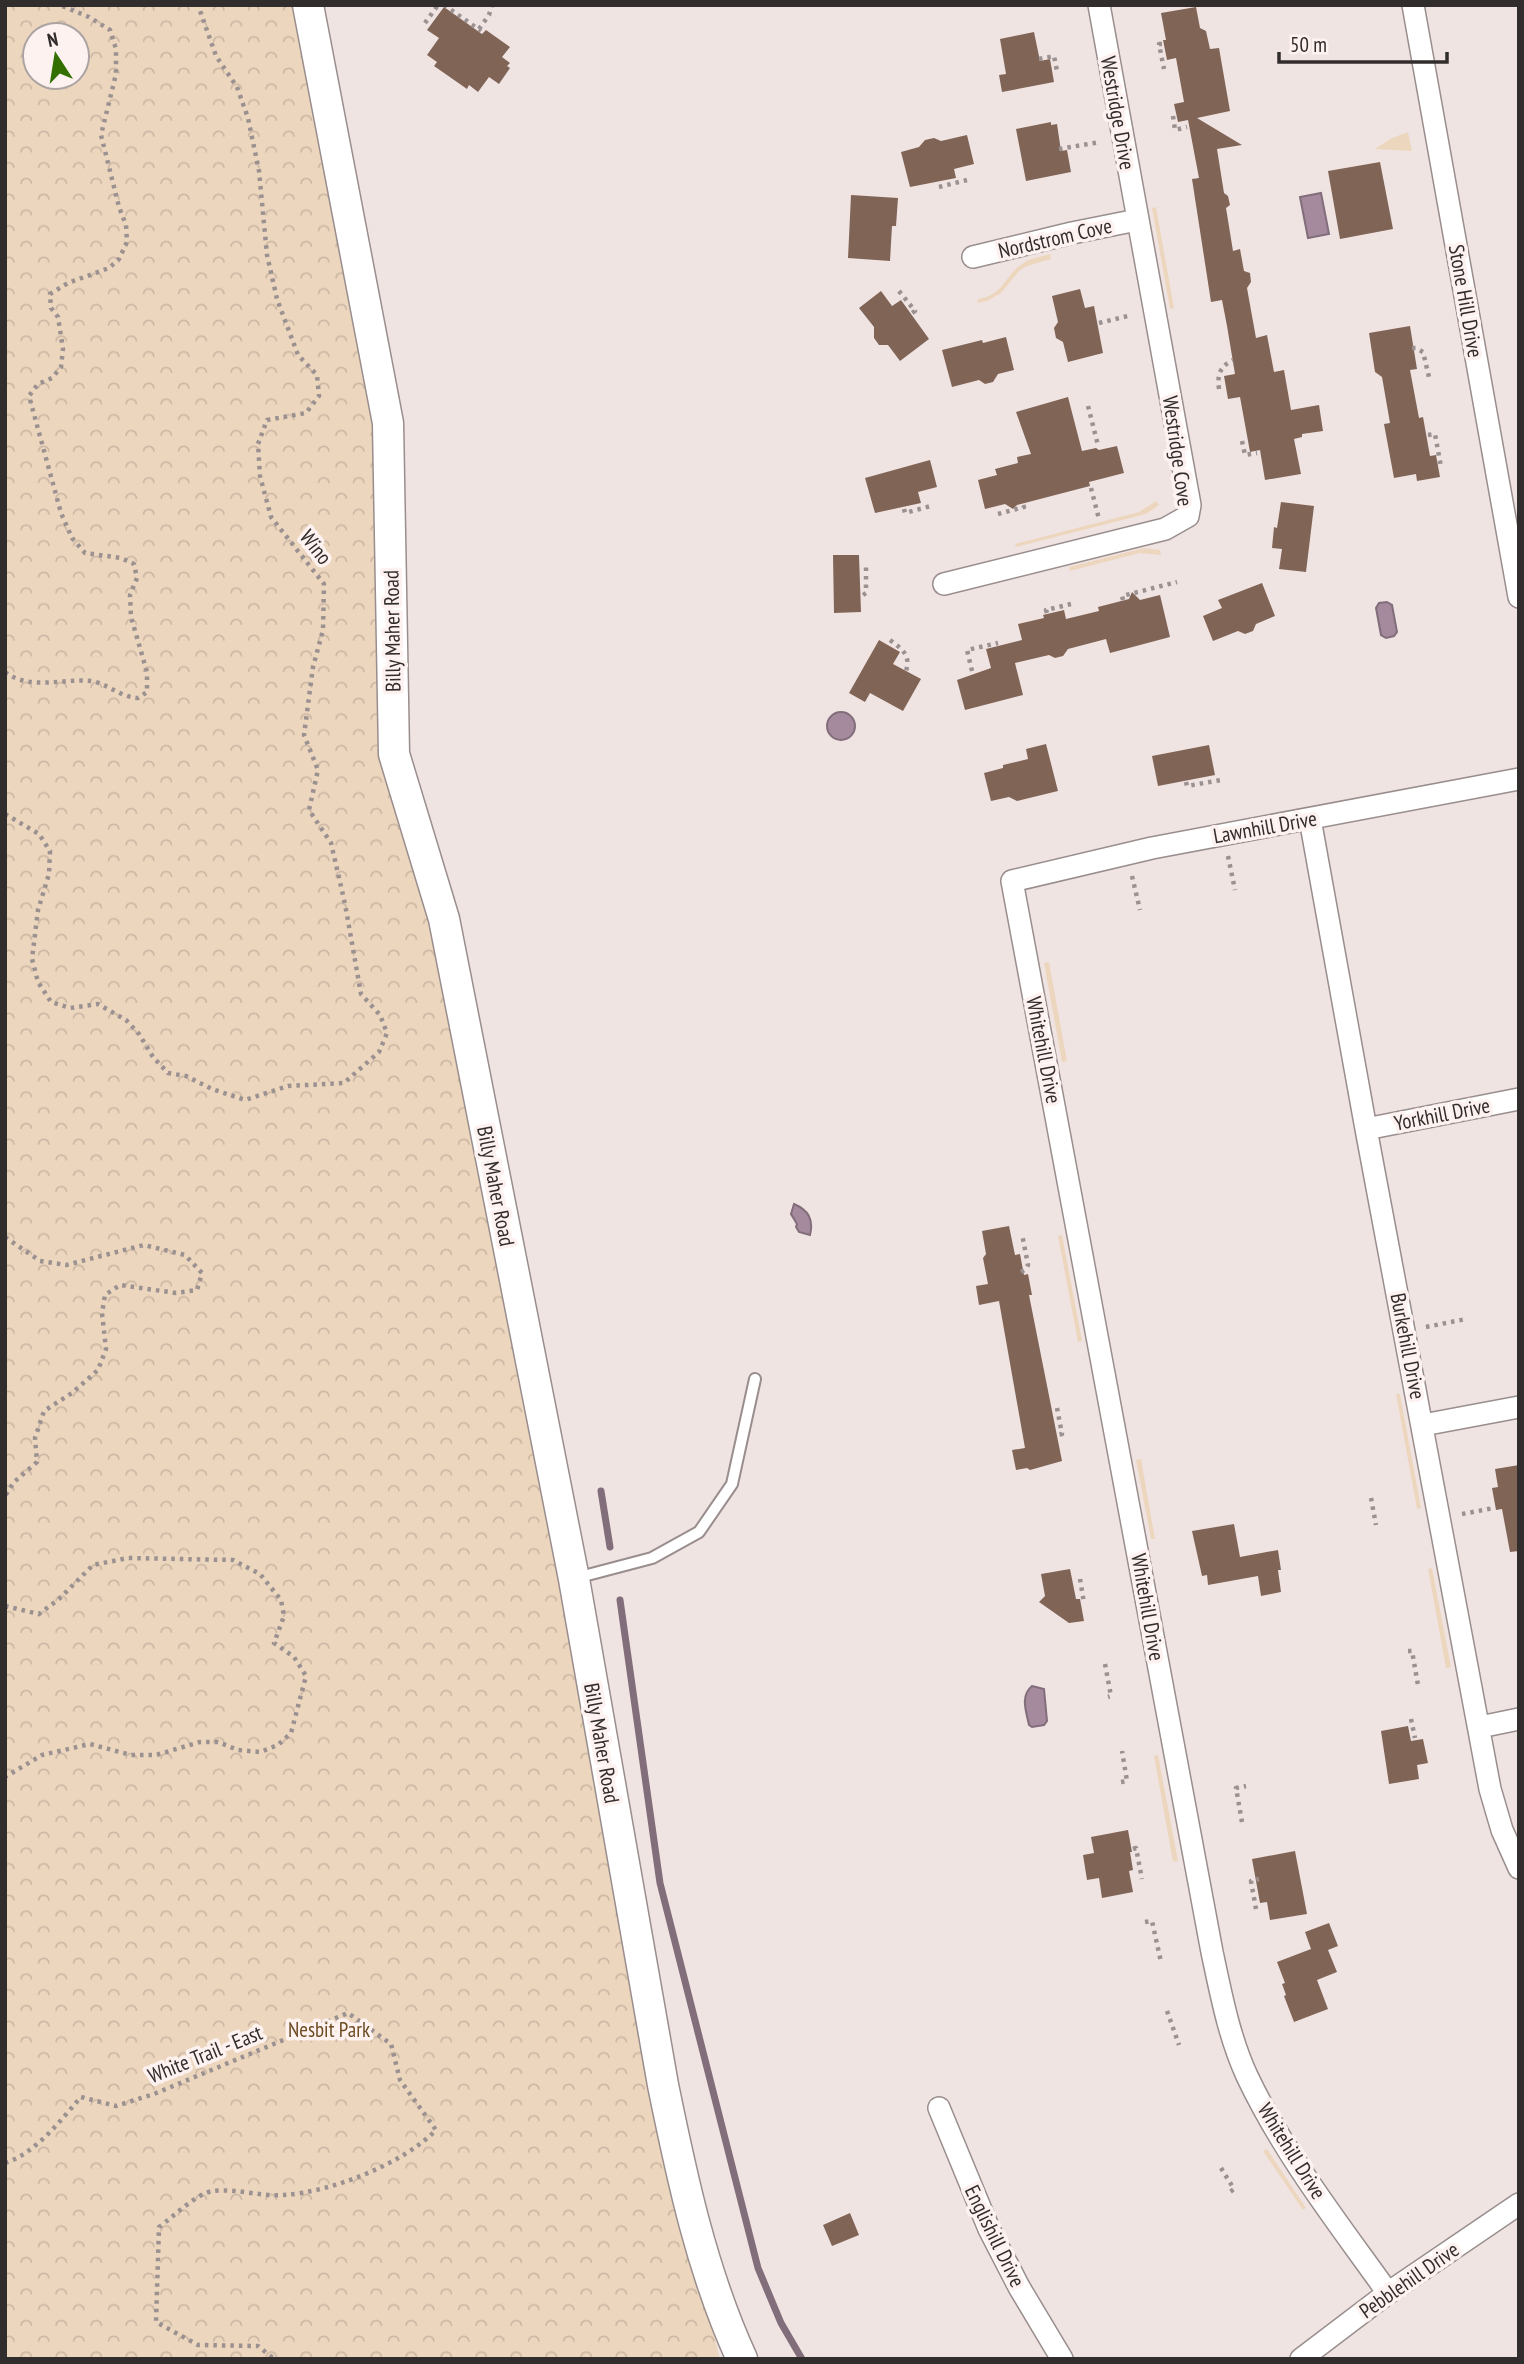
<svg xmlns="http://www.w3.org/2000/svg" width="1524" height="2364" viewBox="0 0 1524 2364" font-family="'PT Sans Narrow',sans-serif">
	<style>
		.green { fill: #edd6be }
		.forest { fill: url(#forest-crowns); fill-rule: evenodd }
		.water { fill: #a5899c; stroke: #826d7b; stroke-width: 2 }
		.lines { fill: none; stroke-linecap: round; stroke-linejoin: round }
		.stream { stroke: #826d7b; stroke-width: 7 }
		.building { fill: #806456 }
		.service-casing { stroke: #998e8d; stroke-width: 14 }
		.minor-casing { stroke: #998e8d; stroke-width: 24 }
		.secondary-casing { stroke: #998e8d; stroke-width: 33 }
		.path { stroke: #9a9190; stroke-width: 4.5; stroke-dasharray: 3.5 5; stroke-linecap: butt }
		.service { stroke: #fff; stroke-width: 10 }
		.minor { stroke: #fff; stroke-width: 21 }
		.secondary { stroke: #fff; stroke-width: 30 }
		.labels { text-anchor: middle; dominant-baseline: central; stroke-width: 7; stroke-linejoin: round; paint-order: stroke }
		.street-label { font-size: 21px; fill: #322d2d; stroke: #fef2f1 }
		.park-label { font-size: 21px; fill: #6e4c23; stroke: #fef2f1 }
	</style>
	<defs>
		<pattern id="forest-crowns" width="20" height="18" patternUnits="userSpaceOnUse" patternTransform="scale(1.75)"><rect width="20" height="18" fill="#edd6be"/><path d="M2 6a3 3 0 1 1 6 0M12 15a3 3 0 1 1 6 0" fill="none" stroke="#ccb8a4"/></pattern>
	</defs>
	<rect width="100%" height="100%" fill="#f0e4e3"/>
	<path class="green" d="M1408,132L1412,151L1375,149L1392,138Z
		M1156,207L1174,308L1170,309L1152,208Z
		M1050,254L1051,259L1027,266L1020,270L1001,293L987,301L977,303L978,299C1004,295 1004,276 1022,264C1030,258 1040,257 1050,254Z
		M1156,501L1159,505L1146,514L1016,547L1015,544L1139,512Z
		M1144,548L1160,550L1161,555L1140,553L1070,571L1069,567Z
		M1049,962L1067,1061L1062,1062L1044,963Z
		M1062,1235L1082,1341L1078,1342L1058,1236Z
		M1396,1394H1400L1421,1508L1417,1509Z
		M1141,1459L1155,1539H1151L1136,1460Z
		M1432,1568L1451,1667L1446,1668L1428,1569Z
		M1158,1755L1178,1861L1173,1862L1154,1756Z
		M1267,2149L1306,2208L1303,2210L1263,2151Z"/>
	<path class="forest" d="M5,5H312L389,454L392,732L445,968L706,2304L720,2359H5ZM35,35H77V77H35Z"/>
	<path class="water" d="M1321,193L1329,234L1308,238L1300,197Z
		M1387,602L1392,605L1397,632L1394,636L1386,638L1381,635L1376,608L1379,603Z
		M827 726a14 14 0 1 1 28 0a14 14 0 1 1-28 0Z
		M794,1204C808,1210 814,1219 810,1235L799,1232L796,1227L797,1224L791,1214Z
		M1032,1686L1044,1689L1047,1721L1044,1725L1032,1727L1029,1725C1026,1711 1020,1696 1032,1686Z"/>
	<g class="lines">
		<path class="stream" d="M601,1491L610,1547
			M620,1600L660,1883L758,2268L781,2323L802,2359"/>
	</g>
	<path class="building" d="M444,7L482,34L486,30L510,47L502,57L510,63L507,66L510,68L499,84L489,77L478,92L469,85L467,89L434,66L437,62L427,55L439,38L427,30Z
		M1196,7L1200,28L1206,31L1210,49L1219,48L1230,111L1197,118L1242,145L1217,149L1224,193L1228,196L1230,205L1226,208L1233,251L1240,249L1244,271L1250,273L1251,282L1247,288L1256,338L1267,335L1274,372L1284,370L1291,410L1319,405L1323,431L1302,434V437L1294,439L1301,474L1265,480L1260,450L1250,452L1240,397L1228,399L1224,376L1235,374L1227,326L1222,300L1211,302L1192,179L1199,178L1188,120L1178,122L1174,104L1184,102L1176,58L1167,60L1163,40H1166L1161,13Z
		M1034,32L1040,61L1050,59L1054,82L1002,92L999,75L1006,74L1000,39Z
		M1051,122V125L1057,124L1061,151L1067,150L1071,172L1026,181L1016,129Z
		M967,135L974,164L954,169L956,178L910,187L901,152L919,147L925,140L934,138L941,141Z
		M1380,162L1393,229L1340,239L1328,171Z
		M851,195L898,198L896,226H892L890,261L848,258Z
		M1080,289L1085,308L1094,306L1103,353L1068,362L1063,342L1056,338L1054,328L1058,322L1052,296Z
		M881,291L892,306L901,300L929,339L900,361L888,345H879L874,338V327L859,308Z
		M1410,326L1417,369L1410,370L1419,418L1423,417L1430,456L1436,455L1440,477L1417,481L1416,474L1394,478L1384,424L1390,423L1382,377L1375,372L1369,333Z
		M1006,337L1014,370L998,374L993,382L985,384L979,380L952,387L942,350L982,340L983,343Z
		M1068,397L1082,451L1096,448L1099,450L1117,446L1124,473L1089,482L1090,486L1017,505L1013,509L1005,504L985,509L978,480L997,475L995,469L1018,463L1017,457L1031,454L1016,412Z
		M930,460L937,487L918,492L921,503L875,513L865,478Z
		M1281,502L1314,506L1306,572L1279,569L1282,549L1272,548L1274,527L1277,528Z
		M833,555H859L861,612L834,613Z
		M1262,583L1275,616L1256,624L1253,631L1245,634L1238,631L1213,641L1203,616L1222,608L1218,600Z
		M1132,592L1140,600L1160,595L1170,637L1110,653L1106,639L1068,649L1063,656L1055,658L1049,655L1015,663L1023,695L965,710L957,680L991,668L986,649L1022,640L1018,624L1044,618L1043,615L1064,610L1066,619L1099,611L1098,607L1129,599Z
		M879,640L900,652L893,664L921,679L903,711L870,693L865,702L849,693Z
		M1046,744L1058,791L1017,801L1009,797L991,801L984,773L1003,768V765L1028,759L1026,749Z
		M1209,745L1215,775L1158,786L1152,756Z
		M1009,1226L1015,1255L1020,1254L1024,1275L1028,1274L1032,1295H1029L1062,1461L1030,1470L1027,1468L1016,1470L1012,1450L1025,1448L999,1301L979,1305L976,1286L988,1284L983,1258L986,1254L982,1231Z
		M1519,1465V1551L1510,1552L1502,1509L1496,1510L1492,1488L1498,1487L1495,1469Z
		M1234,1524L1240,1557L1278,1550L1281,1570H1278L1281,1592L1261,1596L1258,1576L1208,1585L1207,1575L1202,1576L1192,1531Z
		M1070,1569L1076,1599H1080L1084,1621L1069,1623L1039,1602L1045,1596L1041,1574Z
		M1408,1726L1411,1741L1423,1739L1428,1763L1417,1765L1419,1779L1389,1784L1381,1731Z
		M1128,1830L1132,1852H1130L1133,1870L1129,1871L1133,1892L1102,1898L1099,1878L1087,1880L1083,1855L1094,1853L1091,1837Z
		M1295,1851L1307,1914L1270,1920L1267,1902L1260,1903L1252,1859Z
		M1329,1923L1338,1946L1328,1950L1337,1972L1317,1980L1328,2009L1294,2022L1284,1996L1286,1995L1282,1984L1285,1983L1277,1962L1311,1949L1305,1932Z
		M850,2213L859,2235L832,2246L823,2225Z"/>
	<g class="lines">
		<g class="service-casing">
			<path id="service" d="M576,1578L652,1558L699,1532L732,1484L755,1379"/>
		</g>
		<g class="minor-casing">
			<path id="minor" d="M1413,5L1519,597
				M973,257L1072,233L1137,220
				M944,584L1165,529L1188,516L1190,505L1188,494L1099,5
				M1310,819L1366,1129L1490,1789L1502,1830L1519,1868
				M1366,1129L1519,1099
				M1423,1425L1519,1407
				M1480,1727L1519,1719
				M939,2108L989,2229L1019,2287L1062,2359
				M1388,2293C1338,2223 1284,2154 1247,2076C1229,2037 1221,1994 1212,1952L1012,881L1152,848L1519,779
				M1301,2359L1388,2293L1519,2204"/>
		</g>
		<g class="secondary-casing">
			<path id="secondary" d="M308,5L388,423L394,754L444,919L574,1579L663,2085C682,2178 702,2272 742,2359"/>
		</g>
		<path class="path" d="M444,5L481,31
			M425,23L438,5
			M479,29L489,15L492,5
			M1162,44H1159L1164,69
			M1039,59L1054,56L1057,71
			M1173,116L1175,130L1187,127
			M1059,149L1100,142
			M939,187L967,180
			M899,291L915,311L912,313
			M1099,323L1132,315
			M1412,348H1416L1423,352L1429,377
			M1219,389C1217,375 1220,366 1233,360
			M1088,406L1098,445
			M1428,435L1435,434L1441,467
			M1242,441L1245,455L1257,453
			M1091,488L1099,519
			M904,509L905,513L931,506
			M998,514L1024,507L1022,502
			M863,595L866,593V565
			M1123,600L1122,596L1177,582
			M1047,613L1046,610L1071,604
			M890,640C902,649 911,655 906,671
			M972,671L967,650L998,643
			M5,672C30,691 62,678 91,681C107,683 119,697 138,698L147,692V672L131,617L130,595L137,578L134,564L121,558L85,553L72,538L61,513L29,396L38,384L52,378L61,367L63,349L58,317L51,308L50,294L68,283L109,268L119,259L127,242L126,225L119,207L101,135L116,74V49L110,30L89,17L60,5
			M1186,782L1187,786L1221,780
			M5,814L39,834L50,851L49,874L38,910L32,959L38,982L51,1002L70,1008L98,1004L126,1020L139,1034L153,1057L168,1073L186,1076L212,1089L245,1100L288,1086L344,1083L379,1052L387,1033L380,1015L361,994L345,904L331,843L309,810L318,770L304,735L313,667L323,630L324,584L271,517L260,476L258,444L267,420L306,413L319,396L317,375L298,355L277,299L267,255L259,171L248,118L237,87L216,56L198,5
			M1228,856L1235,890
			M1132,876L1140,910
			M5,1237L40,1261L66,1265L144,1245L185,1255L202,1273L197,1290L176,1293L120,1285L105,1295L102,1313L106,1349L98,1370L72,1393L44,1411L35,1438L37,1462L14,1482L5,1496
			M1021,1272L1026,1269L1028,1265L1022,1234
			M1426,1327L1466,1319
			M1057,1408L1062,1434L1057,1435
			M1371,1498L1376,1525
			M1462,1514L1494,1508
			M1080,1579L1084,1603
			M5,1606L39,1614L59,1599L93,1565L128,1558L233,1560L260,1574L281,1600L284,1616L274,1643L294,1657L306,1676L291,1733L278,1745L260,1752L238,1750L218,1742H200L156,1755H131L90,1744L42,1755L5,1777
			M1408,1651H1412L1418,1685
			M1105,1664L1111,1696L1108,1697
			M1411,1719L1415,1738
			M1121,1782L1127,1781L1122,1751
			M1242,1822L1236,1788L1246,1786
			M1133,1849L1136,1848L1142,1879
			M1256,1909L1251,1881L1259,1879
			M1145,1922L1152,1921L1161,1962
			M1167,2011L1179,2045
			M5,2163C36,2153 60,2121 81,2097L116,2106L154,2094L348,2013L391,2044L400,2080L436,2130C403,2164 331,2192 284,2195C261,2197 236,2188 213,2191C197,2193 173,2217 159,2227L156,2322L198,2345L258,2346L274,2359
			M1221,2168L1234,2189L1230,2192"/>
		<use href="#service" class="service"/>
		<use href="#minor" class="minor"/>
		<use href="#secondary" class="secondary"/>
	</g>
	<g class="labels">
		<g class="street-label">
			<text transform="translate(1118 113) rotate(80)">Westridge Drive</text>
			<text transform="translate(1055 238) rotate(-13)">Nordstrom Cove</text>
			<text transform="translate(1466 301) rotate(80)">Stone Hill Drive</text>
			<text transform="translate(1178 451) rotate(82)">Westridge Cove</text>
			<text transform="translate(316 547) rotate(52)">Wino</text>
			<text transform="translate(392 631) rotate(-91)">Billy Maher Road</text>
			<text transform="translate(1265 827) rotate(-10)">Lawnhill Drive</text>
			<text transform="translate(1044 1050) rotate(79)">Whitehill Drive</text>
			<text transform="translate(1442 1114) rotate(-11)">Yorkhill Drive</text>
			<text transform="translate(496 1186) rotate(79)">Billy Maher Road</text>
			<text transform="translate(1408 1346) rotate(79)">Burkehill Drive</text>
			<text transform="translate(1148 1607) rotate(80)">Whitehill Drive</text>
			<text transform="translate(602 1743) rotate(80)">Billy Maher Road</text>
			<text transform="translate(205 2054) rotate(-22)">White Trail - East</text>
			<text transform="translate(1292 2151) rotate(58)">Whitehill Drive</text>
			<text transform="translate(995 2236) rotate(64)">Englishill Drive</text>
			<text transform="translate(1409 2280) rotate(-35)">Pebblehill Drive</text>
		</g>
		<g class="park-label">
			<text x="329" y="2029">Nesbit Park</text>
		</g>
	</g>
	<rect width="1524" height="2364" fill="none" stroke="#322d2d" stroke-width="14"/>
	<g transform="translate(56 56) rotate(348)"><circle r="33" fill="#fef2f1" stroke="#aca3a3" stroke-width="2"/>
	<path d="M0-5L12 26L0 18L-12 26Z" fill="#347001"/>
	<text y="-10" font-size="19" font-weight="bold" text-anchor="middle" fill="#322d2d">N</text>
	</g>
	<path d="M1279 52v10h168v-10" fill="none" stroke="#322d2d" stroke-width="3.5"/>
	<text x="1290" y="52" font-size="21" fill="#322d2d" stroke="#fef2f1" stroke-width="5" paint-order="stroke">50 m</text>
</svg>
